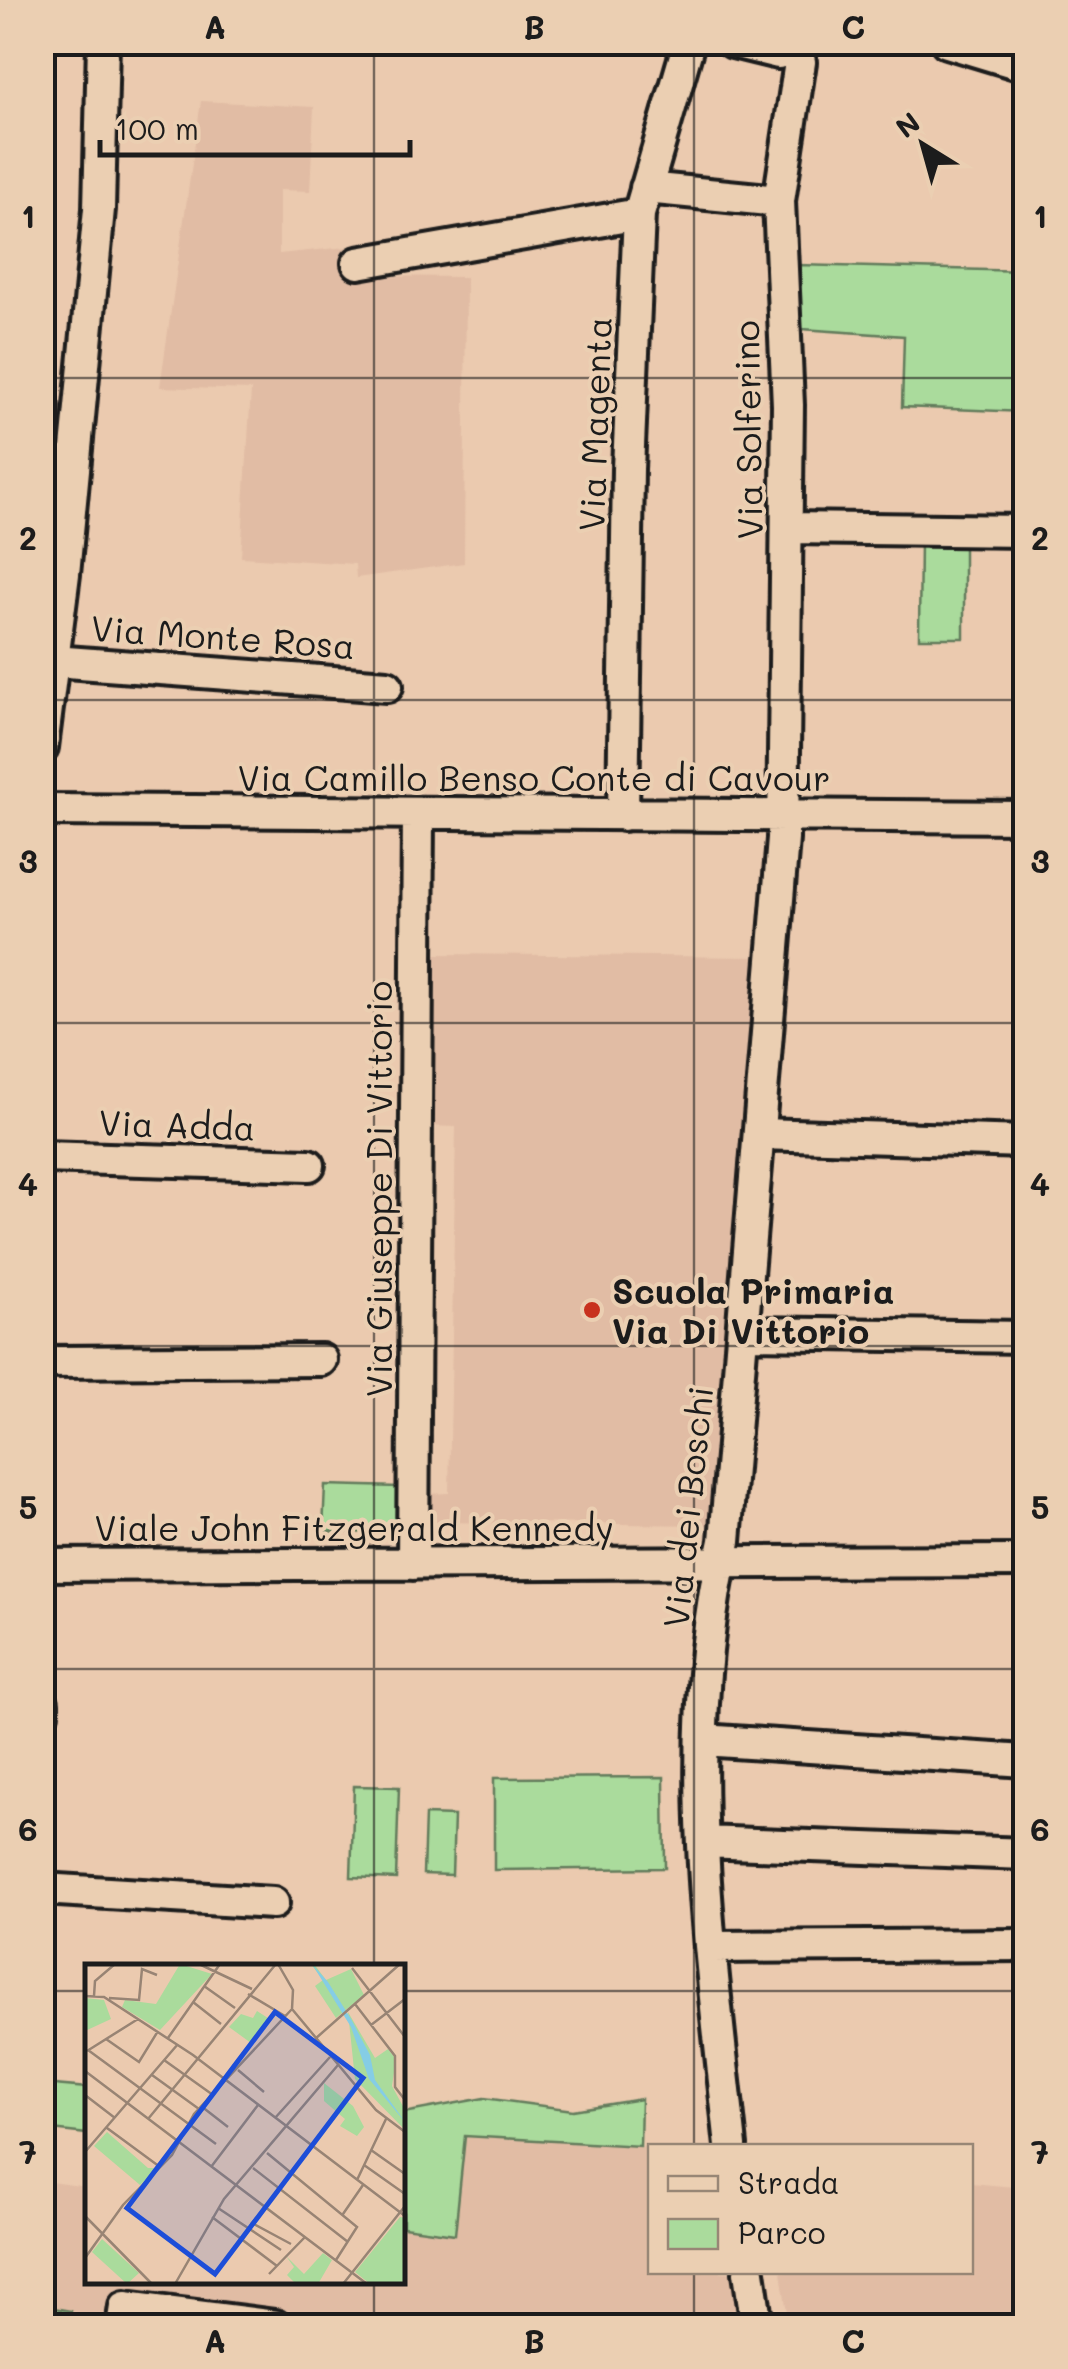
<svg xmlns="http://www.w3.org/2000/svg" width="1068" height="2369" viewBox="0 0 1068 2369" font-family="Mali,sans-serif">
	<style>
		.built { fill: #e1bca4 }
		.green { fill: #aadb9c; stroke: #637c5c; stroke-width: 2.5 }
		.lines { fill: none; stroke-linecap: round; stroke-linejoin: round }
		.minor-casing { stroke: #1c1c1c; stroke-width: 38 }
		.minor { stroke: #ebcfb2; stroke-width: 30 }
		.grid { fill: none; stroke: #1c1c1c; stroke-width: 2.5; stroke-opacity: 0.55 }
		.poi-dot { fill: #c8321e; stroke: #ebcfb2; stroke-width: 4 }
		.labels { text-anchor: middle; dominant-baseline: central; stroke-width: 8; stroke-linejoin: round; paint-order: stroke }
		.street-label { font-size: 35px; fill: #1c1c1c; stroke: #ebcfb2 }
		.poi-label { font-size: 35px; font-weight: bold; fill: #1c1c1c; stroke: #ebcfb2; text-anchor: start }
		.inset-road { fill: none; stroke: #988474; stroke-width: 2.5 }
		.view { fill: #1d4ed8; fill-opacity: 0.15; stroke: #1d4ed8; stroke-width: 5 }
		.inset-edge { fill: none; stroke: #1c1c1c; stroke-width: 5 }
		.neatline { fill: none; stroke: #1c1c1c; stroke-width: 4 }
		.grid-label { font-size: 32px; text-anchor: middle; font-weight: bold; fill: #1c1c1c }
	</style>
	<rect width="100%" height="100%" fill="#ebcaaf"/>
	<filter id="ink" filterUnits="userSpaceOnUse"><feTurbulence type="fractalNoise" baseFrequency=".01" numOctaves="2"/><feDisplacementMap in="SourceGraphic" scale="20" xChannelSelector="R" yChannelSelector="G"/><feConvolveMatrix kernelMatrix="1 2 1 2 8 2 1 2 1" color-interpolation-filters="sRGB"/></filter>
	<g filter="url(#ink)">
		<path class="built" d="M201,101L314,107L310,191L279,190V254L347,247L358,276L466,277L464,563L356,578L355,564L241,557L251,390L160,387Z
			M432,954L760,957L714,1525L426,1522L427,1494L449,1493L456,1127L428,1126Z
			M464,2136L650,2147V2272H741L748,2326H43V2181L87,2187L88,2282H402L403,2227L455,2234Z
			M971,2183L1025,2188V2326H789L781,2272H970Z"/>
		<path class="green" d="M797,265L1025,271V412L902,407L904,336L802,329Z
			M920,538L964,540V638H919Z
			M325,1485L400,1487L398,1534L323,1531Z
			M664,1777L665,1868L494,1870V1778Z
			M354,1786L399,1787L396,1879L351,1877Z
			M425,1815L454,1816L452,1875L423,1874Z
			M43,2084L87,2088V2134L43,2129Z
			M484,2098L573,2110L641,2099L640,2146L465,2136L455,2234L403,2227V2113Z
			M42,2306L71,2311L68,2326H43Z"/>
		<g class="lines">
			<g class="minor-casing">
				<path id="minor" d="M733,42L778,53L802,42
					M947,42L1026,66
					M646,188L779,201
					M358,263L639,214
					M787,528L1026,531
					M53,661L387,686
					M42,747L64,574L99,209L103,42
					M42,810L1026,817
					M623,815L628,469L639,214L689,42
					M759,1134L1026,1142
					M42,1157L309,1165
					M743,1333L1026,1337
					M42,1362L321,1360
					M413,1564L418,814
					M42,1565L1026,1561
					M42,1703V1713
					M702,1740L1026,1761
					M703,1842L1026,1854
					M42,1889L273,1903
					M712,1947L1026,1945
					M731,2146C710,1947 679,1738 725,1541L783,839L788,405L779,201L800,62L795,46
					M749,2272L757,2326
					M122,2326L125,2307L275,2326"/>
			</g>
			<use href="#minor" class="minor"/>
		</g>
	</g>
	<path class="grid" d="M374,42V1966M694,42V2146M42,378H1026M42,700H1026M42,1023H1026M42,1346H1026M42,1669H1026M42,1991H88M402,1991H1026M694,2272V2326M374,2282V2326"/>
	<circle class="poi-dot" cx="592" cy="1310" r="10"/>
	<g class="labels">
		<g class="street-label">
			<text transform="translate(594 424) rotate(-88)">Via Magenta</text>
			<text transform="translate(747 430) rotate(-91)">Via Solferino</text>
			<text transform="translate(223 636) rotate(4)">Via Monte Rosa</text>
			<text x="534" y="777">Via Camillo Benso Conte di Cavour</text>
			<text transform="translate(177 1124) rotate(2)">Via Adda</text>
			<text transform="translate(378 1189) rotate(-90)">Via Giuseppe Di Vittorio</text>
			<text transform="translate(687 1507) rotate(-84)">Via dei Boschi</text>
			<text x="354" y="1527">Viale John Fitzgerald Kennedy</text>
		</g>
		<g class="poi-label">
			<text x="612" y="1290">Scuola Primaria<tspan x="612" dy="40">Via Di Vittorio</tspan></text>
		</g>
	</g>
	<g transform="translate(85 1964)">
		<rect width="320" height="320" fill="#ebcaaf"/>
		<path d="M95,0L127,10L75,66L37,43L40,36L71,40ZM226,0H229L241,16L266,5L279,31L251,54L230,22L238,16ZM0,34L19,36L26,55L0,67ZM172,47L186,56L166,79L144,63L156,50L168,54ZM263,48L290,94L303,85L311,95L307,122L320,146V166L270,115ZM239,119L268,142L279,163L272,172L255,162L260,155L239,137ZM22,168L63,204H74L55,221L9,182ZM315,253L320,254V320H285L270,308ZM17,275L54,309L42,320L7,288ZM238,289L247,296L233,320H211L202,311L209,303L201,292L219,310Z" fill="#aadb9c"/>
		<path d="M227,0L243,18L266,55L285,91L290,116L320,158L284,115L266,63Z" fill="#85cde5"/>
		<path class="inset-road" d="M114,0L167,25M193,0L208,26L207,45M267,4L320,73M119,22L150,44M163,30L200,52M0,32L19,33L108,91L320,252M9,32L10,17L30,0M24,34L54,36L57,5L72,11M108,38L136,60M270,40L310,92V123L320,136M207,45L291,146L320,168M286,61L320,35M83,74L135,0M21,75L54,98L73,67M230,75L315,0M3,86L131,180M2,87L53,55M79,96L128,131M153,106L179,128M0,107L282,320M67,111L114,145M0,131L30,154M116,142L143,163M190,154L245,93M63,155L191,0M22,164L75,203M286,186L320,210M0,188L93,80M182,189L272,263L251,296M279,201L320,230M126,203L173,141M168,204L263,278M272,216L301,155M181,243L167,259L206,280M133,244L196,286M258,250L278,221M0,252L67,320M127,253L192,302M0,294L38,241L87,191L109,150L207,45M184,310L220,273M90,320L139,235L253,101M258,320L320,242"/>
		<path class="view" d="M190,48L278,114L130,310L42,244Z"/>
		<rect width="320" height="320" class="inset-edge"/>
	</g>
	<rect width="1068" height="2369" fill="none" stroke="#ebcfb2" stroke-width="110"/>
	<rect x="648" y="2144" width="325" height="130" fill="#ebcfb2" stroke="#988776" stroke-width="2.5"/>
	<rect x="668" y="2176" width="50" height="15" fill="#ebcfb2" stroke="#988776" stroke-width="2.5"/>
	<text x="738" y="2194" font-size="30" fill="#1c1c1c">Strada</text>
	<rect x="668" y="2219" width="50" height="30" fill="#aadb9c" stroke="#988776" stroke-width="2.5"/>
	<text x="738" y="2244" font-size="30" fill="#1c1c1c">Parco</text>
	<g transform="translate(923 145) rotate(323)" stroke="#ebcfb2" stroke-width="8" paint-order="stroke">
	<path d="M0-8L18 38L0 25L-18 38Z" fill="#1c1c1c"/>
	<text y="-15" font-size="28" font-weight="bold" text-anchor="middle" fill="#1c1c1c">N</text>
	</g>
	<path d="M100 140v15h310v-15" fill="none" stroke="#1c1c1c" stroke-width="5"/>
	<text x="115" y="140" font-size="30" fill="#1c1c1c" stroke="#ebcfb2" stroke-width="8" paint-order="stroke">100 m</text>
	<rect x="55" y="55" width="958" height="2259" class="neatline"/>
	<g class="grid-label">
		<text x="215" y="39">A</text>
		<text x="534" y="39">B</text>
		<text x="853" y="39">C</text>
		<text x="28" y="228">1</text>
		<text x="1040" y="228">1</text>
		<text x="28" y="550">2</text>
		<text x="1040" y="550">2</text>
		<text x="28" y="873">3</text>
		<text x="1040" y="873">3</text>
		<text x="28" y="1196">4</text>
		<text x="1040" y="1196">4</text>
		<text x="28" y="1519">5</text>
		<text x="1040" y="1519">5</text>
		<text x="28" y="1841">6</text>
		<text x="1040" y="1841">6</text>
		<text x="28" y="2164">7</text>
		<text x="1040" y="2164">7</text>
		<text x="215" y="2353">A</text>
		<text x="534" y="2353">B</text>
		<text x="853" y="2353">C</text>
	</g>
</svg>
